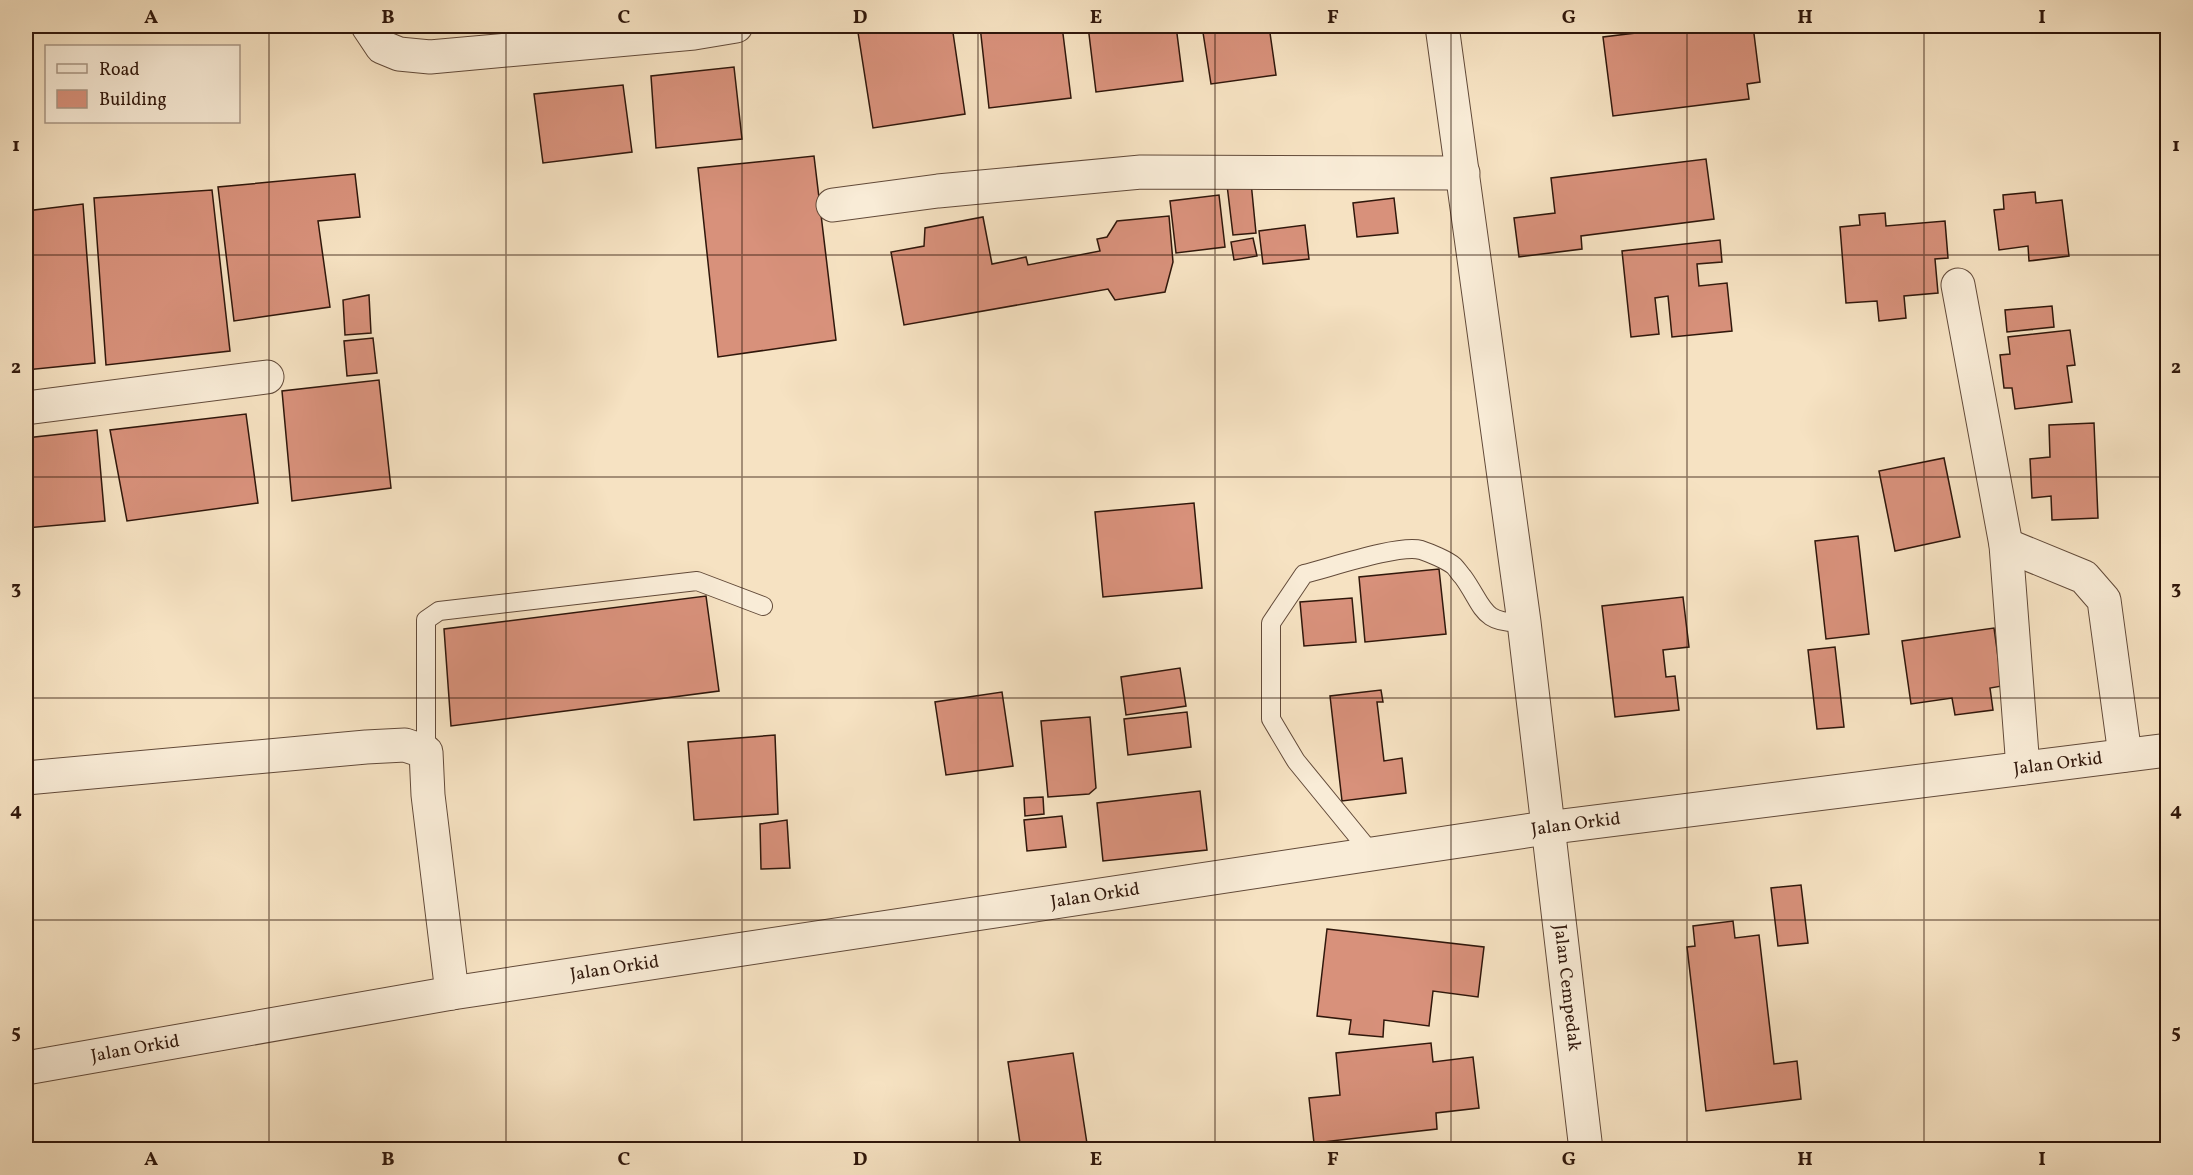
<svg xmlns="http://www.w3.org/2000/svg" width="2193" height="1175" viewBox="0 0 2193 1175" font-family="Vollkorn,serif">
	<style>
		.building { fill: #d8917b; stroke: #30170b; stroke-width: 1.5 }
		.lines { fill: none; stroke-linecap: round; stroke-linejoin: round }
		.lane-casing { stroke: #624a39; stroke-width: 20 }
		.street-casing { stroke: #624a39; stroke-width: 35 }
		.lane { stroke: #f9ecd7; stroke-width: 18 }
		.street { stroke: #f9ecd7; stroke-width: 33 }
		.grid { fill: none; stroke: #30170b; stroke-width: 1.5; stroke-opacity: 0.55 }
		.labels { text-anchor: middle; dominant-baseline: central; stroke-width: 4.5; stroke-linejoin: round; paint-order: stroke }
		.street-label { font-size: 18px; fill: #30170b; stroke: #f9ecd7 }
		.neatline { fill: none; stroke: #30170b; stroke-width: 2 }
		.grid-label { font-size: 20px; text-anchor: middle; font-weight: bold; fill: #30170b }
	</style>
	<rect width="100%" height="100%" fill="#f6e2c2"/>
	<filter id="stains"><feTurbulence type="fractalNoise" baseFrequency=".00333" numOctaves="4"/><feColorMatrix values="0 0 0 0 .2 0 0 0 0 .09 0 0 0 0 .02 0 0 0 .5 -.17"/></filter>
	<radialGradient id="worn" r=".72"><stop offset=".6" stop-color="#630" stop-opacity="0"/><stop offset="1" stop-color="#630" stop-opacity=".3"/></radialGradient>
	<path class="building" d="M857,26H952L965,114L873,128Z
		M980,26H1062L1071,98L989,108Z
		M1088,26H1176L1183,81L1096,92Z
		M1202,26H1269L1276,75L1211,84Z
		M1694,26H1753L1760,82L1747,84L1749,99L1613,116L1603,37Z
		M734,67L742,139L656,148L651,76Z
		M623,85L632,152L543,163L534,94Z
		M814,156L836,340L718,357L698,168Z
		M1706,159L1714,219L1581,236L1582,249L1519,257L1514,218L1555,213L1551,178Z
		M355,174L360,217L318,221L330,307L234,321L218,187Z
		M1251,182L1256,233L1233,235L1227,185Z
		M212,190L230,351L106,365L94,198Z
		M2035,192L2036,203L2062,200L2069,256L2029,261L2028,246L1999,250L1994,210L2004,209L2003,195Z
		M1219,195L1225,247L1176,253L1170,201Z
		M1394,198L1398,233L1357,237L1353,203Z
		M83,204L95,363L26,370V211Z
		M1885,213L1886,226L1945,221L1948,258L1935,259L1938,293L1904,296L1906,318L1879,321L1877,301L1846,303L1840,227L1860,225L1859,215Z
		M1169,216L1173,262L1165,292L1115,300L1108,289L904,325L891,252L924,246L925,228L983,217L992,264L1026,257L1028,265L1100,251L1097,239L1107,237L1117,221Z
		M1305,225L1309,259L1263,264L1259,231Z
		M1253,238L1257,256L1234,260L1231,242Z
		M1720,240L1722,262L1697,264L1699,286L1727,283L1732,331L1672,337L1668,296L1655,298L1659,334L1631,337L1622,251Z
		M369,295L371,333L345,335L343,300Z
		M2052,306L2054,327L2007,332L2005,310Z
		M2070,330L2075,365L2067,366L2072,402L2015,409L2012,388H2004L2000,355L2010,354L2008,337Z
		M373,338L377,373L347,376L344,341Z
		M379,380L391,488L292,501L282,391Z
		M246,414L258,503L127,521L110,430Z
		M2094,423L2098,518L2052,520L2051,496L2032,498L2030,459L2050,457L2049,425Z
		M97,430L105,521L26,528V438Z
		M1944,458L1960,537L1895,551L1879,471Z
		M1194,503L1202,588L1103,597L1095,512Z
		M1858,536L1869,634L1826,639L1815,541Z
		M1439,569L1446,634L1365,642L1359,577Z
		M706,596L719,691L451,726L444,629Z
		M1683,597L1689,647L1663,650L1666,677L1675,676L1679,710L1615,717L1602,606Z
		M1352,598L1356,642L1304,646L1300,602Z
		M1994,628L2002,686L1990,688L1993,710L1955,715L1952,698L1911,704L1902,641Z
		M1835,647L1844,727L1817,729L1808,650Z
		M1180,668L1186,706L1126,715L1121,677Z
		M1381,690L1383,702H1377L1384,761L1402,758L1406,793L1342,801L1330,696Z
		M1002,692L1013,766L946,775L935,702Z
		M1187,712L1191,747L1128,755L1124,719Z
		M1090,717L1096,788L1089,794L1048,797L1041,721Z
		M775,735L778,814L694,820L688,742Z
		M1200,791L1207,850L1103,861L1097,803Z
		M1043,797L1044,814L1025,816L1024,798Z
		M1062,816L1066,847L1027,851L1024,820Z
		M787,820L790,868L761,869L760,824Z
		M1801,885L1808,943L1778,946L1771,888Z
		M1733,921L1735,938L1759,935L1774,1064L1797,1061L1801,1099L1706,1111L1687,947L1695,946L1693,926Z
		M1327,929L1484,947L1478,997L1433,991L1429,1026L1384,1020L1383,1037L1349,1034L1351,1020L1317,1016Z
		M1431,1043L1433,1062L1473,1057L1479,1108L1436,1113L1437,1129L1314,1143L1309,1098L1340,1095L1336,1053Z
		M1073,1053L1088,1150H1021L1008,1062Z"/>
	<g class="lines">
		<g class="lane-casing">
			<path id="lane" d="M426,752V620L439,611L697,581L763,606
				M1372,854L1296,761L1271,719V623L1304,574C1329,568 1399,544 1421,550C1430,553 1447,560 1454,566C1457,569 1460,574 1463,577C1484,606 1481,625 1524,622"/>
		</g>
		<g class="street-casing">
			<g id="street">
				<path d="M368,26L382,47L399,54L430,57L694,33L736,26"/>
				<path id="s1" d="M1442,26L1524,622L1586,1150"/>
				<path d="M833,205L938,191L1141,172L1463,173"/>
				<path d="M1958,285L2006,545L2023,768"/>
				<path d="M26,408L267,377"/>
				<path d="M2006,545L2084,577L2104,600L2125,755"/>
				<path d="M26,778L366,747L405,745L426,752L428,795L452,993"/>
				<path id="s2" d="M26,1068L452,993L1372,854L1546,828L2168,750"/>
			</g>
		</g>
		<use href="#lane" class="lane"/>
		<use href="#street" class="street"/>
	</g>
	<path class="grid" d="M269,26V1150M506,26V1150M742,26V1150M978,26V1150M1215,26V1150M1451,26V1150M1687,26V1150M1924,26V1150M26,255H2168M26,477H2168M26,698H2168M26,920H2168"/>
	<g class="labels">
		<g class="street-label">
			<text stroke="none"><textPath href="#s2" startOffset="2055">Jalan Orkid</textPath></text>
			<text stroke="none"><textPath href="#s2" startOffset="1569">Jalan Orkid</textPath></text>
			<text stroke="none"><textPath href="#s2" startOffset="1083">Jalan Orkid</textPath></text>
			<text stroke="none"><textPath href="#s2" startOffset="597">Jalan Orkid</textPath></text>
			<text stroke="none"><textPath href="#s1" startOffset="970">Jalan Cempedak</textPath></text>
			<text stroke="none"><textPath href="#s2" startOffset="111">Jalan Orkid</textPath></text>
		</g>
	</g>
	<rect width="2193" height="1175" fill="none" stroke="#f6e2c2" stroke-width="66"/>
	<rect x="45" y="45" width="195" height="78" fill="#f9ecd7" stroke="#a99785" stroke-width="1.5"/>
	<rect x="57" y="64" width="30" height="9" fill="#f9ecd7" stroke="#a99785" stroke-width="1.5"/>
	<text x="99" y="75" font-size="18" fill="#30170b">Road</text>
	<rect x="57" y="90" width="30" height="18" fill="#d8917b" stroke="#a99785" stroke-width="1.5"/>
	<text x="99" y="105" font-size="18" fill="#30170b">Building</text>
	<rect x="33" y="33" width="2127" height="1109" class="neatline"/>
	<g class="grid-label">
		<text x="151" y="23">A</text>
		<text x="388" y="23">B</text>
		<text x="624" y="23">C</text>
		<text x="860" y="23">D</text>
		<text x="1096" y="23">E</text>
		<text x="1333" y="23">F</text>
		<text x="1569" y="23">G</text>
		<text x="1805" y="23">H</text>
		<text x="2042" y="23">I</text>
		<text x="16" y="151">1</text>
		<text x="2176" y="151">1</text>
		<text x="16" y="373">2</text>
		<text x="2176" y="373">2</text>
		<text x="16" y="594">3</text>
		<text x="2176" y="594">3</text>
		<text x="16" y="816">4</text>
		<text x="2176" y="816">4</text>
		<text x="16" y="1038">5</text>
		<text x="2176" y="1038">5</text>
		<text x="151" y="1165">A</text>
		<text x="388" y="1165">B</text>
		<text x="624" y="1165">C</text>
		<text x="860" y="1165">D</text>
		<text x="1096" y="1165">E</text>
		<text x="1333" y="1165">F</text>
		<text x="1569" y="1165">G</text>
		<text x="1805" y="1165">H</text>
		<text x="2042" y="1165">I</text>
	</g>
	<rect width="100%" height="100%" filter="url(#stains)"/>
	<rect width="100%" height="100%" fill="url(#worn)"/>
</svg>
